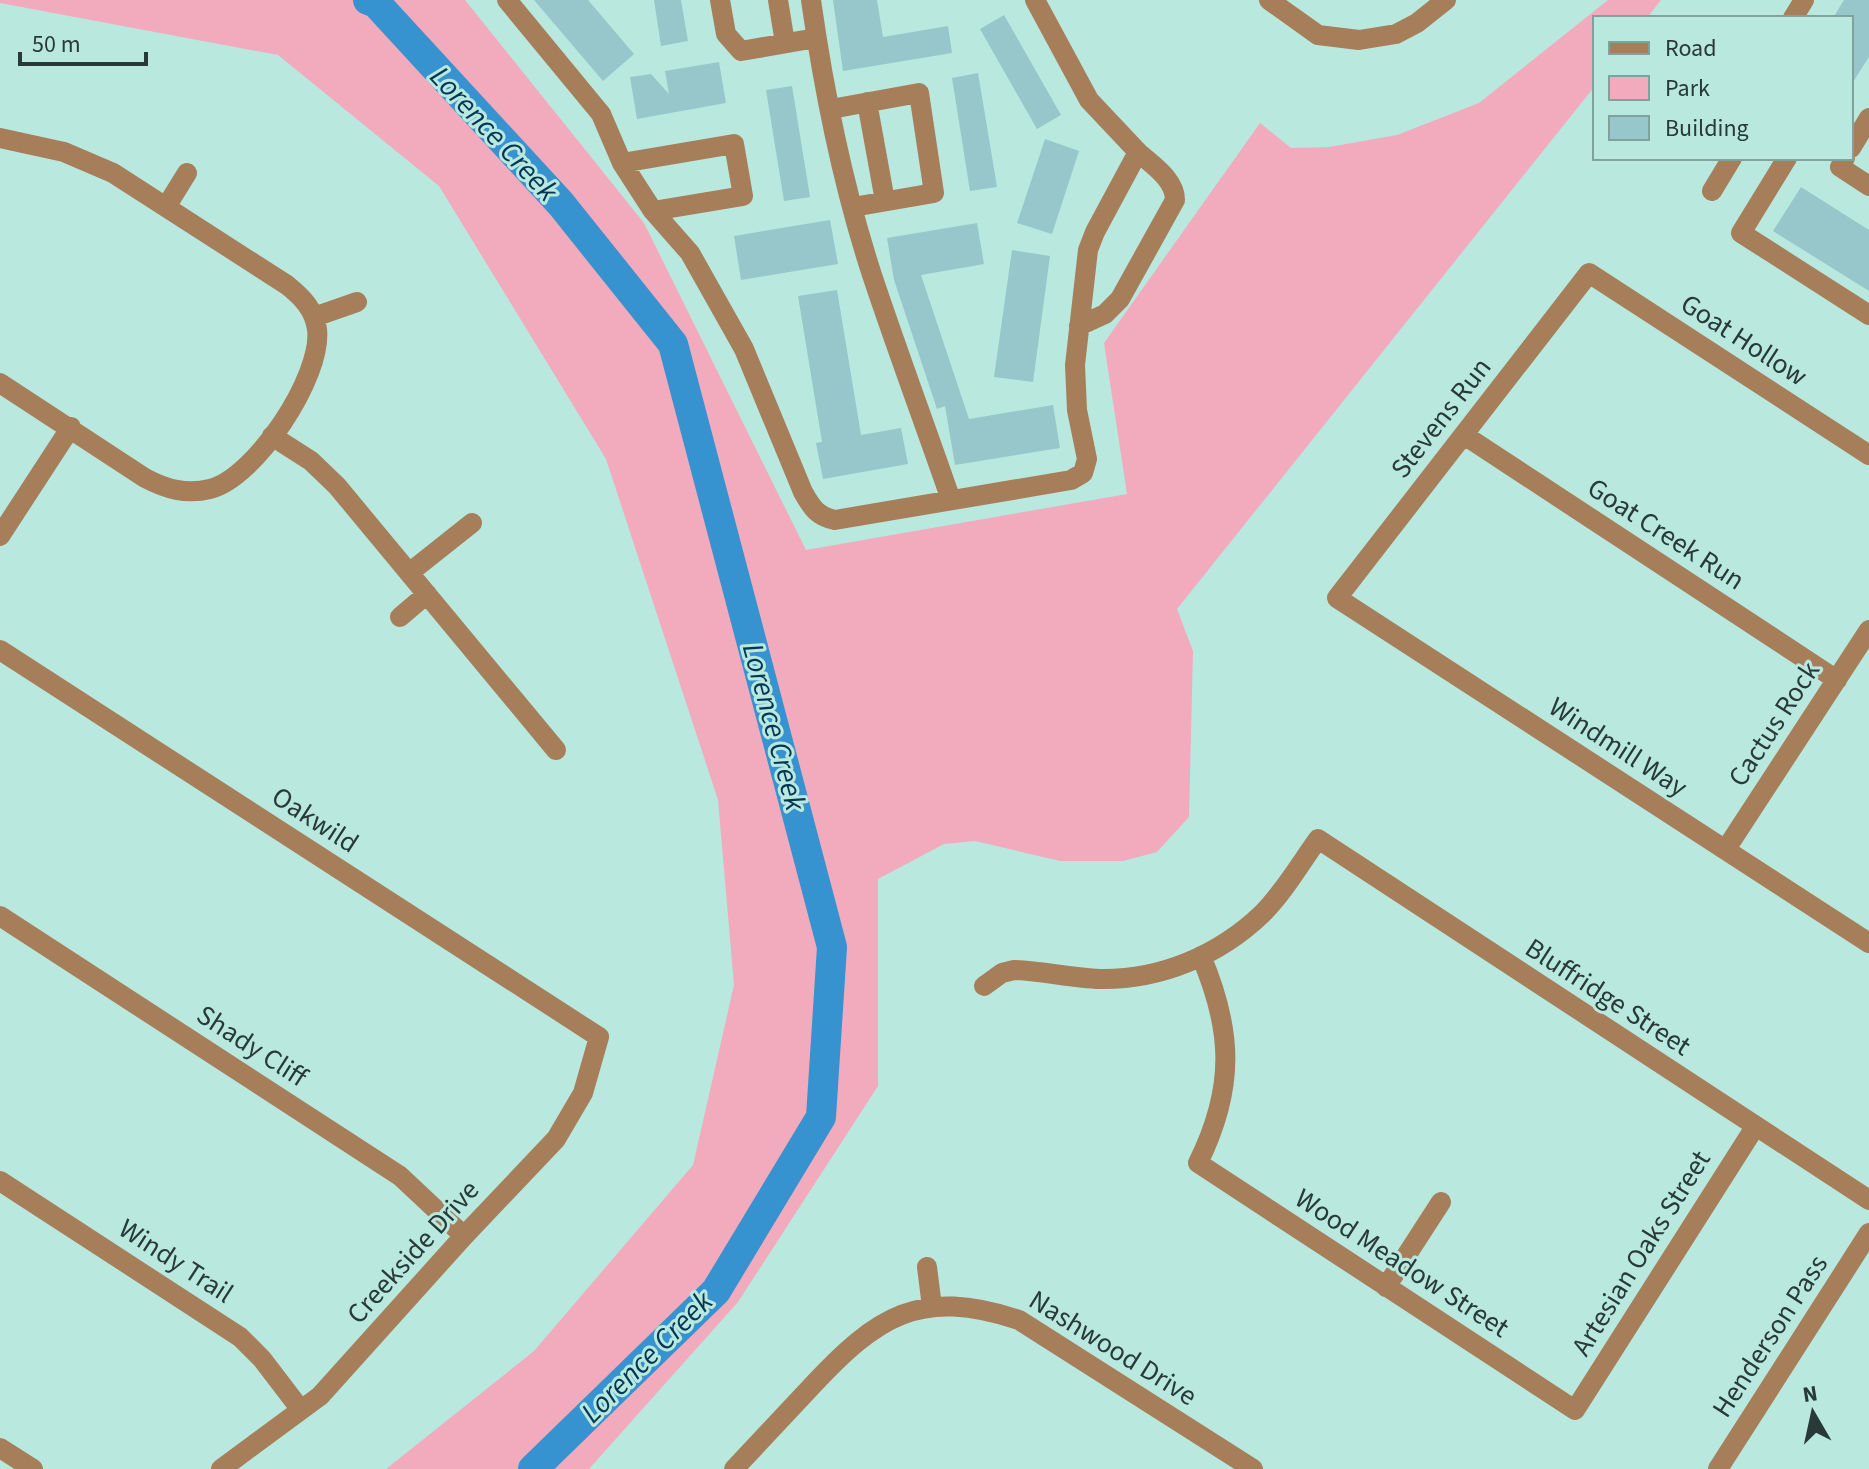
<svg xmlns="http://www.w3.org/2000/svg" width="1869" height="1469" viewBox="0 0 1869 1469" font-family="'Source Sans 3',sans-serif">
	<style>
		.green { fill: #f2abbd }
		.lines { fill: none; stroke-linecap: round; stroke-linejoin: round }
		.river { stroke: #3792d0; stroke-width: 30 }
		.building { fill: #97c7cb }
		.minor { stroke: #a67e5a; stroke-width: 20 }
		.labels { text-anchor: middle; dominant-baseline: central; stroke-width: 6; stroke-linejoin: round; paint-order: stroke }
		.street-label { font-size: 28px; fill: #273a37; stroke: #b9e8df }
		.water-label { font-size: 30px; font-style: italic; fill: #023655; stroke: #b9e8df }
	</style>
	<rect width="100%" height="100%" fill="#b9e8df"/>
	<path class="green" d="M0,0H465L644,223L806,550L1127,494L1104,343L1260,123L1291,148L1329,147L1397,135L1479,103L1608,0H1661L1647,18H1595V86L1177,609L1193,651L1189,817L1157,852L1123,861H1060L975,841L944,844L878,879V1086L738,1302L589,1469H386L534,1351L693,1165L734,985L718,800L606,459L439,186L278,55L0,3Z"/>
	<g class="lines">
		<path class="river" d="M368,0L376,3L561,204L673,344L832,947L821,1117L716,1291L533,1469"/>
	</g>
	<path class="building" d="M534,0H588L634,54L603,81Z
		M654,0H681L688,41L661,46Z
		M833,0H877L883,37L948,26L952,53L843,71Z
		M1844,0H1869V57L1851,85V18H1833Z
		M1004,15L1061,115L1037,129L980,29Z
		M719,62L726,103L637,119L630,77L651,74L669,94L665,71Z
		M978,73L997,187L970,191L952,78Z
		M792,86L810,197L784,201L766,90Z
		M1045,139L1079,151L1052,234L1017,223Z
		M1801,187L1869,230V291L1773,231Z
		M830,220L838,264L741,280L734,236Z
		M977,223L984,264L921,275L969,419L1053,405L1060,448L955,465L945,406L937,409L894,280L887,238Z
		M1012,250L1050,256L1033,382L994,377Z
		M837,290L861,435L901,428L908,464L823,479L816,443L822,442L798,296Z"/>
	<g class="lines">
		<path class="minor" d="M507,0L601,114L622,163L653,211L690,253L744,349L803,492C812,508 817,516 835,520L1071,480L1083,473L1087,459L1077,410L1075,365L1088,250L1095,232L1138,152L1089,100L1035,0
			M720,0L726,34L741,51L816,38
			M778,0L785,43
			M811,0C824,92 843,186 872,275C897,350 925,425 951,500
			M1269,0L1318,35L1359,40L1396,34L1417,23L1446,0
			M1793,18L1804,0
			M867,102L885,201
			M831,109L919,93L934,193L853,207
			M0,138L64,152L113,173L287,285C302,297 314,309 317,329C323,376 255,478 210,489C186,495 166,489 145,478L0,383
			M1851,148L1869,118
			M1787,158L1741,233L1869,315
			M1845,158L1840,167L1869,186
			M622,163L734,144L743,196L653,211
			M1712,191L1732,158
			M166,207L187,173
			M314,317L357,302
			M1079,326L1105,314L1120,299L1175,200C1175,179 1152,165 1138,152
			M1464,435L1837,680
			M272,436L311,461L337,486L556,750
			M1869,455L1589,273L1337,598L1869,943
			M0,536L71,427
			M409,573L472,523
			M400,617L427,594
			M0,650L599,1037L583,1093L556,1139L464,1236L320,1396L221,1469
			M1726,849L1869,630
			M0,916L400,1176L464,1236
			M1201,956C1233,1031 1235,1088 1198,1163L1575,1410L1755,1127
			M984,986L1002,973L1014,970C1043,971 1071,978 1100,979C1161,980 1219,955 1262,914C1284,892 1300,864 1318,839L1869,1200
			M0,1181L240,1337L262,1359L301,1410
			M927,1267L932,1307
			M1386,1287L1441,1202
			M0,1448L33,1469
			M734,1469C759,1442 785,1415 810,1388C877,1316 919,1287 1019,1320L1253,1469
			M1718,1469L1869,1233"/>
	</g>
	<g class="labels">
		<g class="street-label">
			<text transform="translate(1744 340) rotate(33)">Goat Hollow</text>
			<text transform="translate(1441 418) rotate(-52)">Stevens Run</text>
			<text transform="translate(1666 534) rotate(33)">Goat Creek Run</text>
			<text transform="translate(1774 724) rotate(-57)">Cactus Rock</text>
			<text transform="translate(1618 747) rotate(33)">Windmill Way</text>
			<text transform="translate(315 820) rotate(33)">Oakwild</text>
			<text transform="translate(1608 997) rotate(33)">Bluffridge Street</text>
			<text transform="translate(252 1046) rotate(33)">Shady Cliff</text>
			<text transform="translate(413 1252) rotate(-48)">Creekside Drive</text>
			<text transform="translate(1641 1253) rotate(-58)">Artesian Oaks Street</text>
			<text transform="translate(176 1261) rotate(33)">Windy Trail</text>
			<text transform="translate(1402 1263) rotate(33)">Wood Meadow Street</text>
			<text transform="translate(1770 1336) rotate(-57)">Henderson Pass</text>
			<text transform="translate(1113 1348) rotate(32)">Nashwood Drive</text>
		</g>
		<g class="water-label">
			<text transform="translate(494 134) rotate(47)">Lorence Creek</text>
			<text transform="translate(774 727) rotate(75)">Lorence Creek</text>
			<text transform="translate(647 1357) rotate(-45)">Lorence Creek</text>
		</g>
	</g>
	<rect x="1593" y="16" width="260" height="144" fill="#b9e8df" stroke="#7fa29c" stroke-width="2"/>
	<rect x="1609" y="42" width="40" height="12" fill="#a67e5a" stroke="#7fa29c" stroke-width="2"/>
	<text x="1665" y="56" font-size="24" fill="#273a37">Road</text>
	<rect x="1609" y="76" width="40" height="24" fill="#f2abbd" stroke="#7fa29c" stroke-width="2"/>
	<text x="1665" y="96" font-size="24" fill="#273a37">Park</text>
	<rect x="1609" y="116" width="40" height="24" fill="#97c7cb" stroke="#7fa29c" stroke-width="2"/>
	<text x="1665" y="136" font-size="24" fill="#273a37">Building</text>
	<g transform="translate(1813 1413) rotate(351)" stroke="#b9e8df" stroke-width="6" paint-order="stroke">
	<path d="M0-6L14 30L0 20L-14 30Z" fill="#273a37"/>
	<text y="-12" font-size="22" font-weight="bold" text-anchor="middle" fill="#273a37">N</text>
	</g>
	<path d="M20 52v12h126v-12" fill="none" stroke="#273a37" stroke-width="4"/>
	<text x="32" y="52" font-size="24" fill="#273a37" stroke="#b9e8df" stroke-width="6" paint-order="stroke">50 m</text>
</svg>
